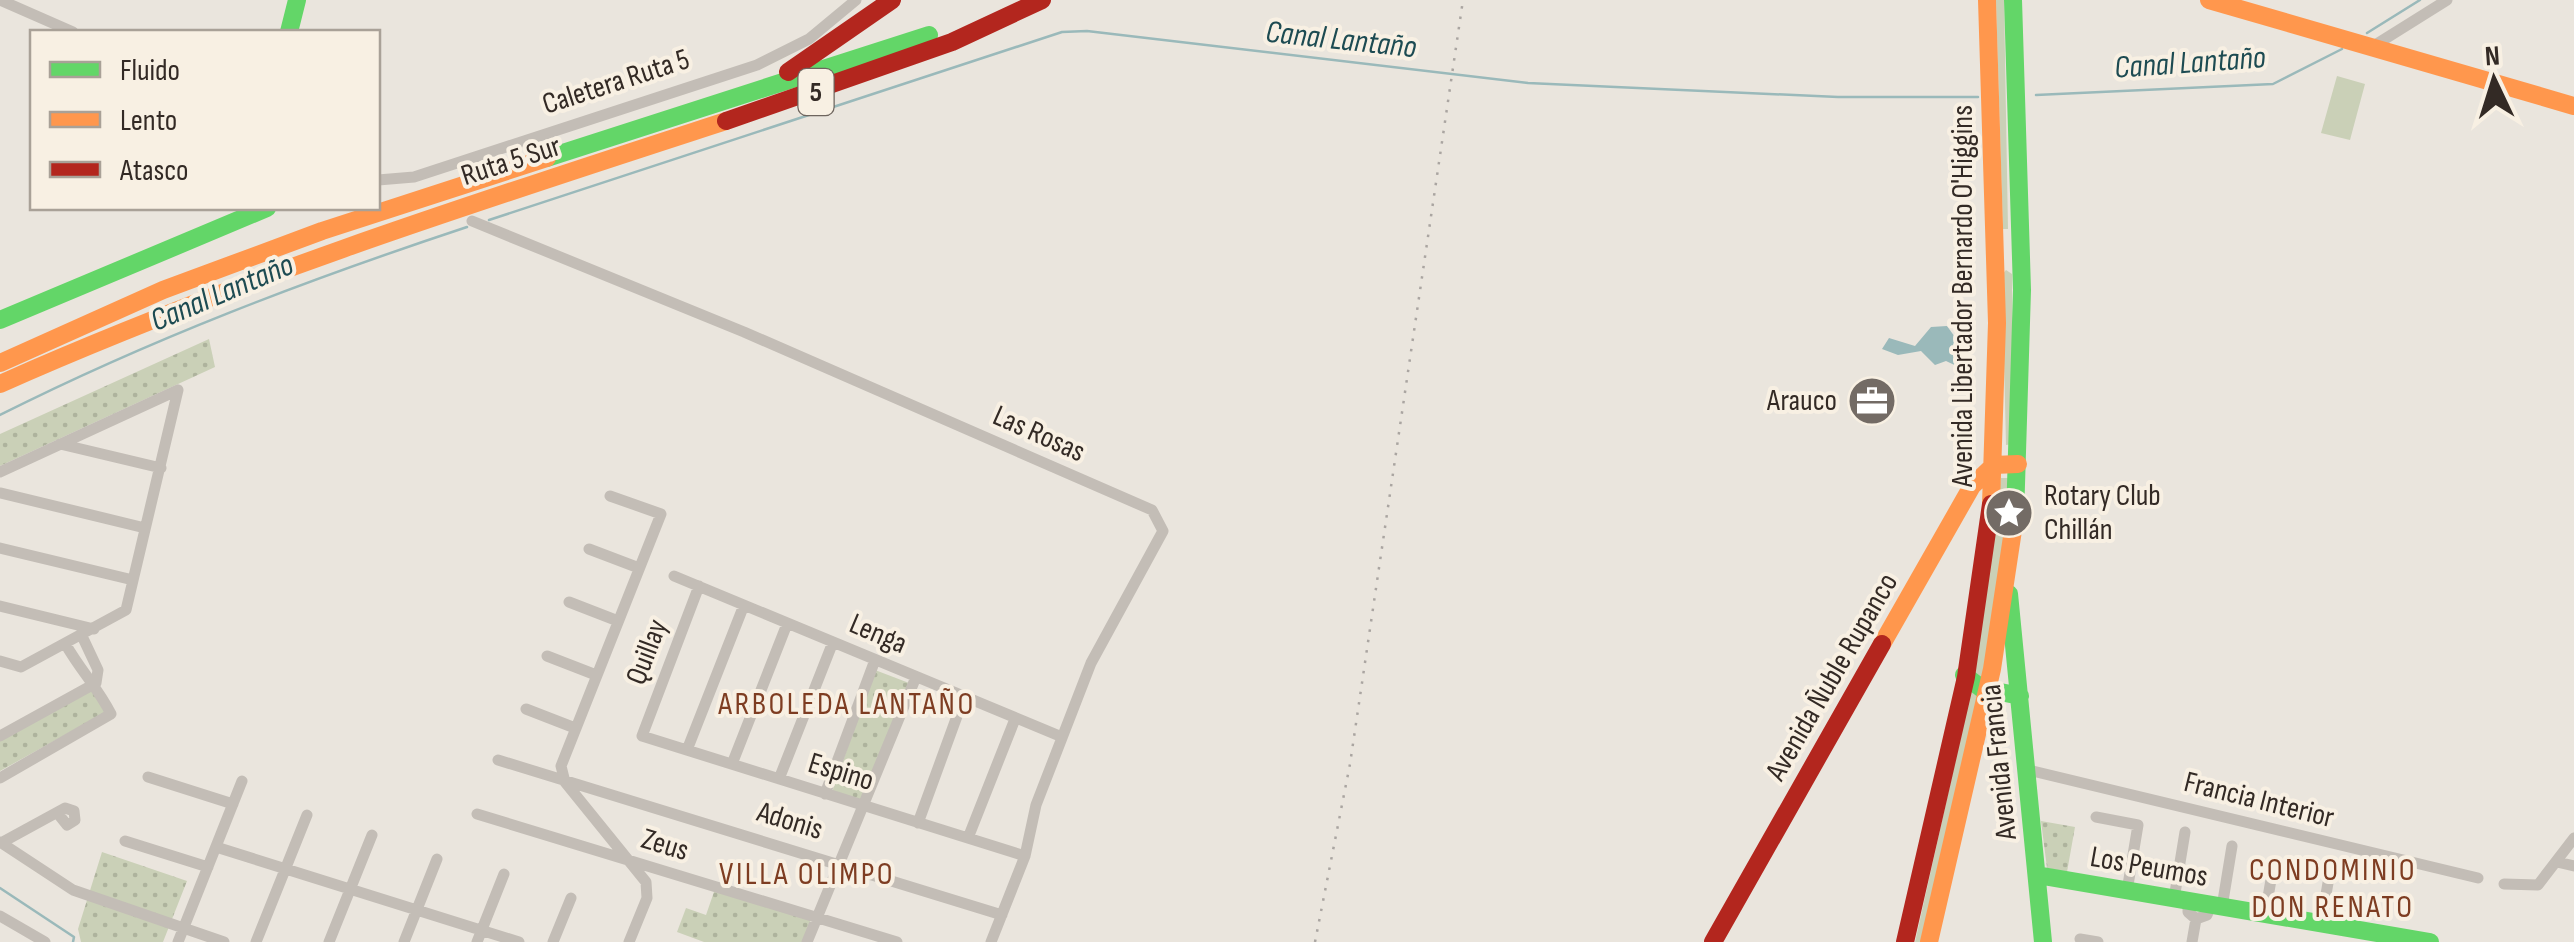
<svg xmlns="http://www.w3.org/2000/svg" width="2574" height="942" viewBox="0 0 2574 942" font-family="'Sofia Sans Condensed',sans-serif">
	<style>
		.grass { fill: #cad0b7 }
		.park { fill: url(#park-dots) }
		.water { fill: #9ab9ba }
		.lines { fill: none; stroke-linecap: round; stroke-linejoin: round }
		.stream { stroke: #9ab9ba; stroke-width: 2.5 }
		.street { stroke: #c3bdb6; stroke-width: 11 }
		.fast { stroke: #63d668; stroke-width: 18 }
		.slow { stroke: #ff974d; stroke-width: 18 }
		.jam { stroke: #b3261e; stroke-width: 18 }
		.rail { stroke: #aaa5a1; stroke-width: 2.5; stroke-dasharray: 2.5 8; stroke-linecap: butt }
		.labels { text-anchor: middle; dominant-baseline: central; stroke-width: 8; stroke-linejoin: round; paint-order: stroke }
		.shield { fill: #f8f0e3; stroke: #6e655e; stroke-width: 2.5 }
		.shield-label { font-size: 28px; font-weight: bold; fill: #332a25 }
		.street-label { font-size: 30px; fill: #332a25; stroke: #f8f0e3 }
		.poi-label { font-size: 30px; fill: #332a25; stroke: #f8f0e3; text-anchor: end }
		.water-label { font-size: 32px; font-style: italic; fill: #1d4b52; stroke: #f8f0e3 }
		.neighbourhood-label { font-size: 32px; letter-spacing: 2.5px; fill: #7e3d22; stroke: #f8f0e3 }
	</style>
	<defs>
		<pattern id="park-dots" width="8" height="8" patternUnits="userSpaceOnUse" patternTransform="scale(2.5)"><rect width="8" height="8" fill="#cad0b7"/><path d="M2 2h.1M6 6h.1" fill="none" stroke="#aeb39d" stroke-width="1.8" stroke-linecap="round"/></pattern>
	</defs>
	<rect width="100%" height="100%" fill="#eae5dd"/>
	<path class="grass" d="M1996,0H2004L2008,229H2003Z
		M2337,76L2365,84L2350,140L2321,133Z
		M2006,270L2012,274V444L2006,445L2002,275Z
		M2001,478H2012L1995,619L1924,942H1915L1973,682Z"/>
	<path class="park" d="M209,339L215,367L0,466V434Z
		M875,670L909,683L864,802L832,792Z
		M94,689L106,712L0,771V740Z
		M2041,821L2075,827L2067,872L2047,868Z
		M102,852L187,881L163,942H81L78,929Z
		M715,889L812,917L802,942H704L677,932L686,908L706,915Z"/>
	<path class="water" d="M1947,326L1970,358L1963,369L1946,361L1935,365L1921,351L1898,355L1882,349L1889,338L1915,346L1931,327Z"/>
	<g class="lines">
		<path class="stream" d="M2367,33L2420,0
			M2036,95L2273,84L2342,49
			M489,220L1062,32L1087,31L1528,83L1838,97H1978
			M0,415C151,339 307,280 467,227
			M0,888L74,937L73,942"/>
		<path class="street" d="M0,0L73,32
			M2372,47L2447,0
			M378,180L414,177L757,65L809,39L856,0
			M472,221L744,332L1152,510L1163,531L1091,663L1036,805L1025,856L991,942
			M60,444L161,468
			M0,472L178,390
			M1,493L145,528
			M610,496L661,514L561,766L565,782L646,882L647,898L629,942
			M0,548L133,580
			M589,549L639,568
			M674,576L1062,737
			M699,586L642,736L1025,856
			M569,602L618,621
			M0,606L94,629
			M82,636L98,670L96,683
			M547,656L596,675
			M0,661L21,667L126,610L178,390
			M526,709L575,728
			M0,736L96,683
			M687,750L744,605
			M498,760L1002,915
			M732,764L787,624
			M2028,770L2478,878
			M148,777L233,804
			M0,778L111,714C98,688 81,671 66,645
			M779,779L833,642
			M825,794L875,660
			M477,814L897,942
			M2096,817L2138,825L2127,891
			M918,823L964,697
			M968,838L1015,719
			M125,841L208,867
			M0,842L73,890L224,942
			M1,843L65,808L74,811L75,820L67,825L59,815
			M216,847L519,942
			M2557,862L2574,866
			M2504,884L2538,885L2574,838
			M2174,899L2185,832
			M2188,901V912L2196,919L2207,915L2211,905
			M2222,907L2232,846
			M2265,915L2274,862
			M0,916L45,942
			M2321,924L2329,877
			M2080,939L2098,942
			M178,942L242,781
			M256,942L307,815
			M329,942L372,835
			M404,942L437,859
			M477,942L504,874
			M553,942L571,898
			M807,942L916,677
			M2192,942L2196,919"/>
		<path class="fast" d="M2013,0L2022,290L2015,517
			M289,32L297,0
			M547,158L929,35
			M0,320L267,208
			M2009,594L2043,942
			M1964,675L1981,688L2020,696
			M2037,875L2430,942"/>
		<path class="slow" d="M1987,0L1997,323L1991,504
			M2209,0L2574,106
			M0,363L163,290L322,231L547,158
			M0,384C236,279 480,201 726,121
			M1882,644L1972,486L1994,465L2018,464
			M1929,942L1992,669L2015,517"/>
		<path class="jam" d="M788,72L892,0
			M726,121L952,42L1042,0
			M1713,942L1882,644
			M1905,942L1966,677L1991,504"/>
		<path class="rail" d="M1315,942L1350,764L1463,0"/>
	</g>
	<defs>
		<g id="office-disc" transform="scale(2.5)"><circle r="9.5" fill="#736b65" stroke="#f8f0e3"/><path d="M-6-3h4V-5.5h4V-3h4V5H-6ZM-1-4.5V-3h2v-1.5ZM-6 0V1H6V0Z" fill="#fff"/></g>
		<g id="sight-disc" transform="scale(2.5)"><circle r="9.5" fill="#736b65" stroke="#f8f0e3"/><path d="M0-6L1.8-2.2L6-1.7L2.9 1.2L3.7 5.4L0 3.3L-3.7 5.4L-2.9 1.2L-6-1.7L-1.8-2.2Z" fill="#fff"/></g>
	</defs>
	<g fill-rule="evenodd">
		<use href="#office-disc" x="1872" y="401"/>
		<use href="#sight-disc" x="2009" y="513"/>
	</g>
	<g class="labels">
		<rect class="shield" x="798.5" y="69" width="35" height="46" rx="8"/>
		<g class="shield-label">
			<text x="816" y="92">5</text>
		</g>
		<g class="street-label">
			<text transform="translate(616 82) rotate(-18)">Caletera Ruta 5</text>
			<text transform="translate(511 161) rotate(-18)">Ruta 5 Sur</text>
			<text transform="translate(1963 296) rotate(-90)">Avenida Libertador Bernardo O'Higgins</text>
			<text transform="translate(1039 434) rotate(24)">Las Rosas</text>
			<text transform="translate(878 634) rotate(23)">Lenga</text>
			<text transform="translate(647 652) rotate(-69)">Quillay</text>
			<text transform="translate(1832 677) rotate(-60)">Avenida Ñuble Rupanco</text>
			<text transform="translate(1999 762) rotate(-96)">Avenida Francia</text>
			<text transform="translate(841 772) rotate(17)">Espino</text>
			<text transform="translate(2259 800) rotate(14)">Francia Interior</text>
			<text transform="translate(790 821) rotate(17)">Adonis</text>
			<text transform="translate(665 845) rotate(17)">Zeus</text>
			<text transform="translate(2149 867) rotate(10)">Los Peumos</text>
		</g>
		<g class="poi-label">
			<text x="1837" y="401">Arauco</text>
			<text x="2044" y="496" text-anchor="start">Rotary Club<tspan x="2044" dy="34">Chillán</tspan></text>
		</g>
		<g class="water-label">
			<text transform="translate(1341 40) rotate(6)">Canal Lantaño</text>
			<text transform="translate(2190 63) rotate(-4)">Canal Lantaño</text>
			<text transform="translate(222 293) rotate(-23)">Canal Lantaño</text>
		</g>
		<g class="neighbourhood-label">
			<text x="847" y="704">ARBOLEDA LANTAÑO</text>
			<text x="2333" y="870">CONDOMINIO<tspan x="2333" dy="37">DON RENATO</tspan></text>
			<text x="807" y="874">VILLA OLIMPO</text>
		</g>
	</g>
	<rect x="30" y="30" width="350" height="180" fill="#f8f0e3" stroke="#a9a197" stroke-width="2.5"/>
	<rect x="50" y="62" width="50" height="15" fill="#63d668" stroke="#a9a197" stroke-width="2.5"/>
	<text x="120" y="80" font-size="30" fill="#332a25">Fluido</text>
	<rect x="50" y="112" width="50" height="15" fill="#ff974d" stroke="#a9a197" stroke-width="2.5"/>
	<text x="120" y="130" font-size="30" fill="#332a25">Lento</text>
	<rect x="50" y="162" width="50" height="15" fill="#b3261e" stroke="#a9a197" stroke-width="2.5"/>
	<text x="120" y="180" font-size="30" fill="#332a25">Atasco</text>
	<g transform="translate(2494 80) rotate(356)" stroke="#f8f0e3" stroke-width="8" paint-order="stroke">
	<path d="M0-8L18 38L0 25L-18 38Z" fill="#332a25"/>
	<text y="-15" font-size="28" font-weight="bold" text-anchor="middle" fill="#332a25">N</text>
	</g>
</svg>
